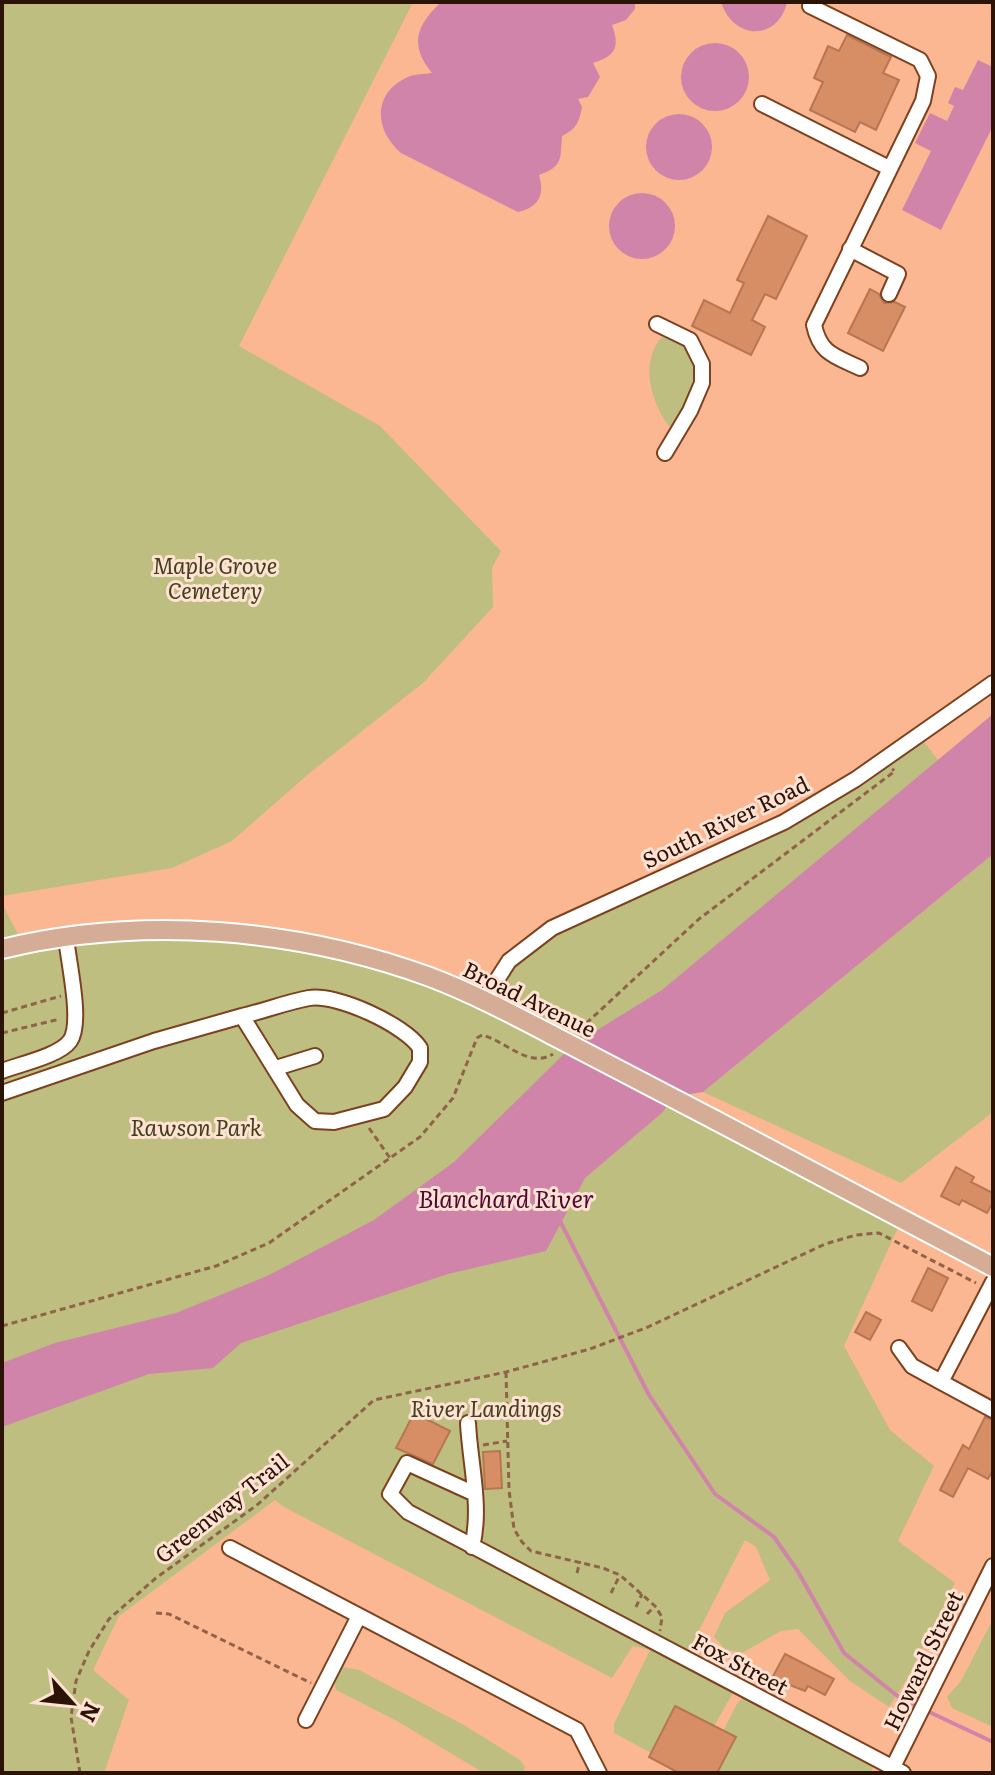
<svg xmlns="http://www.w3.org/2000/svg" width="995" height="1775" viewBox="0 0 995 1775" font-family="Literata,serif">
	<style>
		.green { fill: #bdbe80 }
		.water { fill: #d184a9 }
		.lines { fill: none; stroke-linecap: round; stroke-linejoin: round }
		.stream { stroke: #d184a9; stroke-width: 4 }
		.building { fill: #d88e65; stroke: #b67653; stroke-width: 2 }
		.minor-casing { stroke: #7c421f; stroke-width: 18 }
		.major-casing { stroke: #fff; stroke-width: 22 }
		.path { stroke: #8f6249; stroke-width: 3; stroke-dasharray: 6 4; stroke-linecap: butt }
		.minor { stroke: #fff; stroke-width: 14 }
		.major { stroke: #d5ac95; stroke-width: 18 }
		.major-bridge-casing { stroke: #fff; stroke-width: 22; stroke-linecap: butt }
		.major-bridge { stroke: #d5ac95; stroke-width: 18 }
		.labels { text-anchor: middle; dominant-baseline: central; stroke-width: 6; stroke-linejoin: round; paint-order: stroke }
		.park-label { font-size: 22px; font-style: italic; fill: #40401c; stroke: #ffe2d3 }
		.street-label { font-size: 22px; fill: #2b1305; stroke: #ffe2d3 }
		.water-label { font-size: 24px; font-style: italic; fill: #4f0833; stroke: #ffe2d3 }
	</style>
	<rect width="100%" height="100%" fill="#fbb792"/>
	<path class="green" d="M2,2H413L239,346L380,426L501,551L492,568L493,607L424,682L307,775L232,841L172,868L2,896Z
		M662,337C715,341 690,397 675,425L669,426C650,401 640,361 662,337Z
		M919,735L971,804L642,1081L902,1219L844,1346L890,1430L934,1466L898,1541L955,1583L907,1679L889,1707L850,1681L798,1629L781,1631L742,1653L725,1649L714,1637L725,1613L770,1580L756,1547L745,1540L685,1658L737,1686L714,1726L651,1753L614,1733V1724L650,1650L633,1646L612,1678L284,1507L275,1500L119,1616L93,1670L129,1700L104,1773H2V903L23,944L185,931L315,945L484,1000L509,961L552,928L784,822Z
		M993,854V1112L901,1183L703,1092Z
		M993,1619V1727L952,1708L947,1697L961,1681Z
		M342,1667L359,1670L464,1725L520,1760L525,1767L523,1773H484L397,1721L336,1690L335,1683Z
		M750,1693L877,1760L870,1773H717L735,1738L723,1731L738,1702Z"/>
	<path class="water" d="M441,2H635V9L626,20L612,25C620,47 616,56 593,63L600,77L588,97L578,99L582,107C579,123 576,129 562,136C560,158 564,166 539,175C545,195 539,207 518,212L401,153C374,130 372,93 408,77C414,74 425,74 432,73C409,45 416,26 441,2Z
		M721,2H787C778,42 733,40 721,2Z
		M681 77a34 34 0 1 1 68 0a34 34 0 1 1-68 0Z
		M978,60L993,67V126L941,230L902,210L931,151L915,143L930,113L947,121L954,106L948,103L955,87L963,90Z
		M646 147a33 33 0 1 1 66 0a33 33 0 1 1-66 0Z
		M609 226a33 33 0 1 1 66 0a33 33 0 1 1-66 0Z
		M993,714V854L703,1092L672,1097L663,1112L585,1178L546,1251L448,1274L241,1343L213,1368L149,1374L2,1427V1363L55,1343L176,1313L267,1276L374,1220L454,1162L573,1045L662,990Z"/>
	<g class="lines">
		<path class="stream" d="M560,1221L649,1395L715,1494L774,1537L797,1570L844,1653L900,1698L919,1707
			M927,1711L993,1742"/>
	</g>
	<path class="building" d="M847,35L891,57L883,73L899,80L876,130L860,122L855,132L810,110L823,82L814,78L828,46L839,51Z
		M768,216L807,236L776,299L765,294L752,320L765,327L751,355L692,326L704,300L730,313L744,283L737,280Z
		M870,289L879,294L884,303L895,302L905,307L883,351L848,333Z
		M956,1167L974,1177L971,1182L993,1193V1202L987,1213L962,1200L959,1205L941,1196Z
		M928,1268L948,1278L932,1311L912,1301Z
		M866,1312L881,1320L870,1340L855,1332Z
		M414,1413L450,1431L433,1464L396,1448Z
		M985,1417L993,1420V1470L988,1479L968,1468L953,1497L940,1490L963,1445L969,1449Z
		M500,1451L502,1488L485,1489L483,1452Z
		M785,1654L834,1679L825,1695L808,1686L805,1691L772,1678Z
		M675,1706L736,1737L717,1773H679L649,1757Z"/>
	<g class="lines">
		<g class="minor-casing">
			<path id="minor" d="M810,6L920,60L928,76L923,101L814,325C820,354 835,356 860,368
				M762,104L889,168
				M850,249L898,274L889,294
				M657,324L690,340L702,364V383L690,411L665,453
				M484,1000L509,961L552,928L784,822L856,779L993,683
				M276,1068L315,1056
				M2,1071C20,1064 59,1056 70,1041C83,1023 68,961 66,937
				M2,1093L154,1041L242,1016C264,1011 287,1002 309,998C336,993 405,1025 420,1048V1062L405,1087L384,1109L334,1122L315,1121L297,1105L242,1016
				M993,1282L941,1382L993,1410
				M899,1348L912,1366L941,1382
				M468,1423C470,1464 482,1507 472,1547
				M475,1494L407,1463L390,1494L408,1512L903,1773
				M230,1548L577,1730L599,1773
				M306,1720L359,1616
				M890,1773L993,1566"/>
		</g>
		<g class="major-casing">
			<path id="major" d="M2,949C141,915 296,928 430,977C472,993 512,1014 552,1035
				M715,1120L993,1267"/>
		</g>
		<path class="path" d="M2,1013L61,996
			M579,1030L699,919L895,771L892,769
			M2,1033L60,1019
			M369,1128L390,1158
			M2,1326L216,1266L269,1243L420,1137L453,1098L477,1038L482,1035C506,1041 529,1069 553,1054
			M506,1372L509,1490L514,1529L522,1542L531,1551L603,1568L620,1575L655,1606L662,1617L660,1631
			M483,1445L507,1441
			M577,1573L580,1561
			M611,1593L620,1575
			M636,1607L642,1594
			M156,1613L169,1614L311,1683
			M647,1614L655,1606
			M80,1773L71,1717L76,1681L89,1651L109,1619L156,1578L257,1505L374,1400L506,1372L590,1349L648,1327L825,1244L856,1235L879,1233L976,1283"/>
		<use href="#minor" class="minor"/>
		<use href="#major" class="major"/>
		<g class="major-bridge-casing">
			<path id="major-bridge" d="M552,1035L715,1120"/>
		</g>
		<use href="#major-bridge" class="major-bridge"/>
	</g>
	<g class="labels">
		<g class="park-label">
			<text x="215" y="564">Maple Grove<tspan x="215" dy="25">Cemetery</tspan></text>
			<text x="196" y="1126">Rawson Park</text>
			<text x="486" y="1407">River Landings</text>
		</g>
		<g class="street-label">
			<text transform="translate(725 821) rotate(-26)">South River Road</text>
			<text transform="translate(530 998) rotate(26)">Broad Avenue</text>
			<text transform="translate(221 1507) rotate(-38)">Greenway Trail</text>
			<text transform="translate(922 1660) rotate(-64)">Howard Street</text>
			<text transform="translate(741 1663) rotate(28)">Fox Street</text>
		</g>
		<g class="water-label">
			<text x="506" y="1197">Blanchard River</text>
		</g>
	</g>
	<rect width="995" height="1775" fill="none" stroke="#2b1305" stroke-width="8"/>
	<g transform="translate(72 1703) rotate(117)" stroke="#ffe2d3" stroke-width="6" paint-order="stroke">
	<path d="M0-6L14 30L0 20L-14 30Z" fill="#2b1305"/>
	<text y="-12" font-size="22" font-weight="bold" text-anchor="middle" fill="#2b1305">N</text>
	</g>
</svg>
